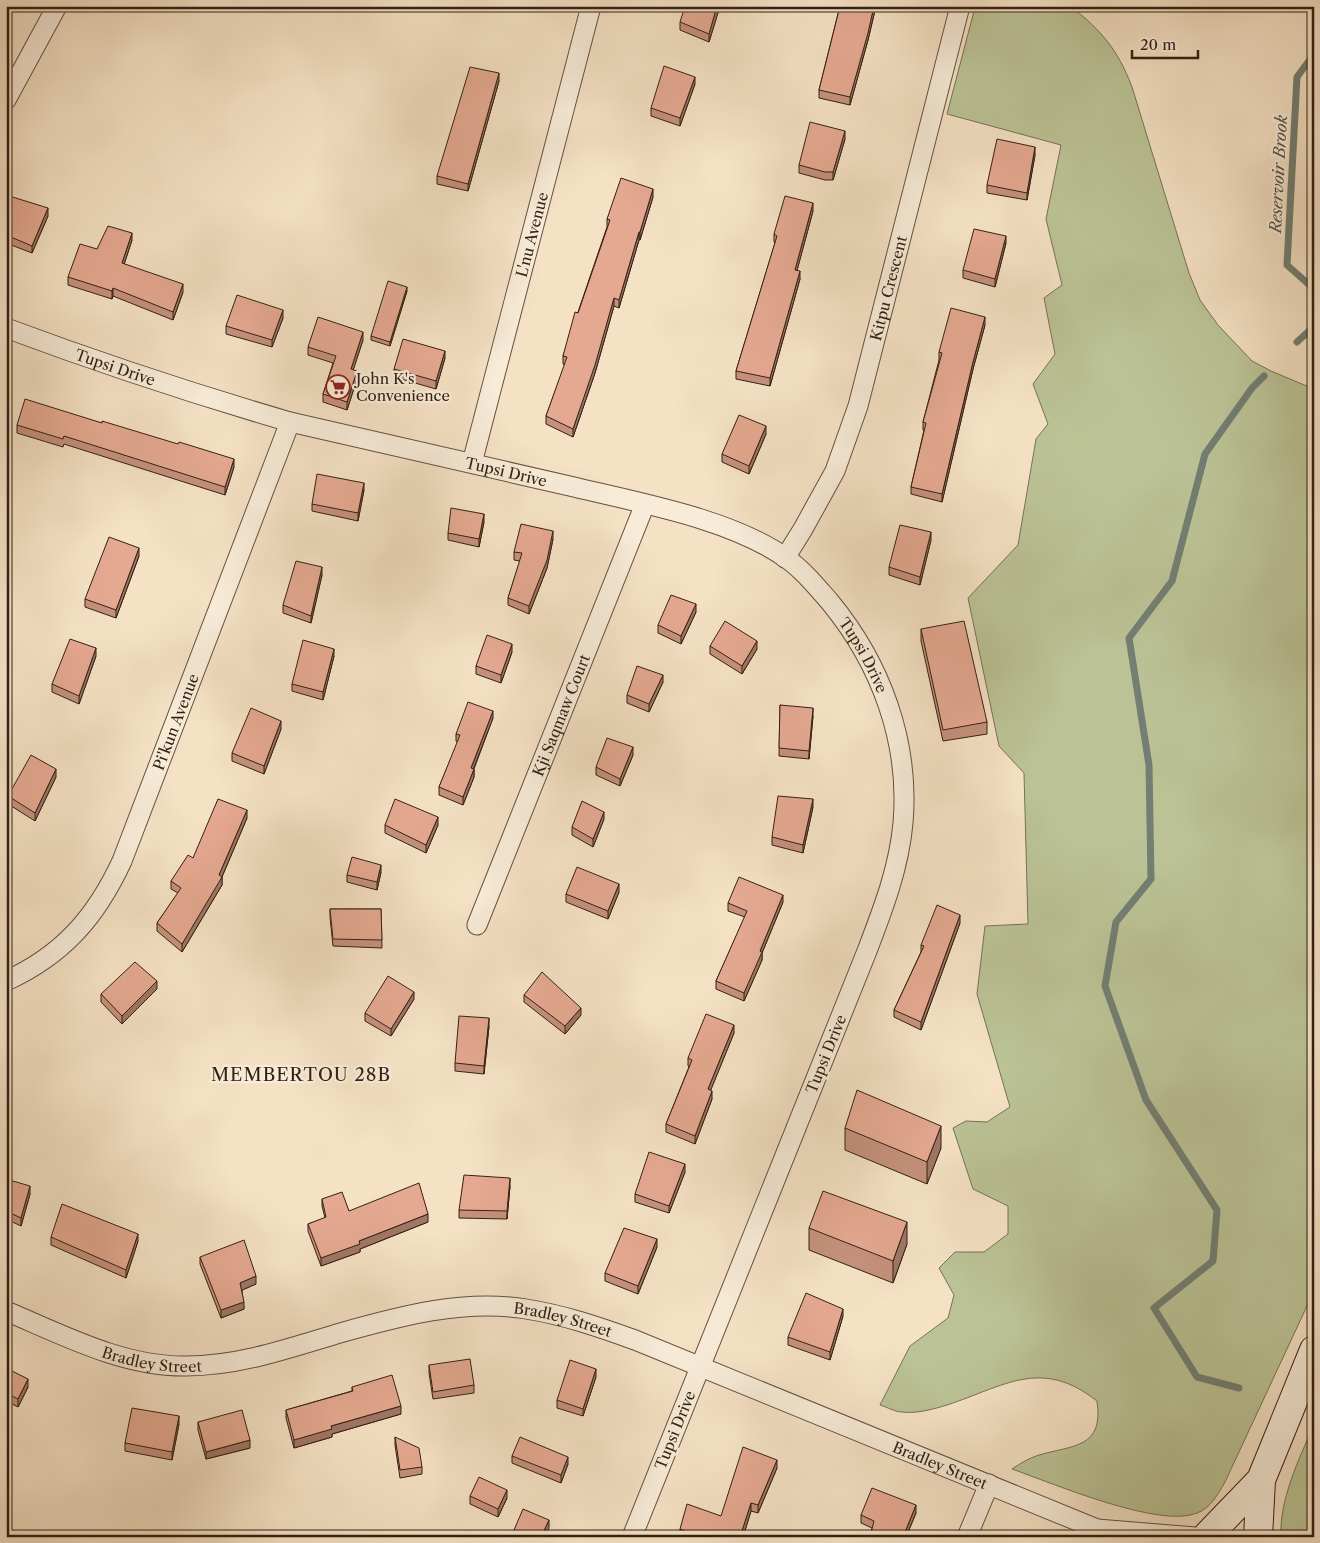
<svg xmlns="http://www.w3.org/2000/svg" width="1320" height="1543" viewBox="0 0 1320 1543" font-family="'Libre Caslon Text',serif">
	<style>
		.green { fill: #bbc396; stroke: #777255 }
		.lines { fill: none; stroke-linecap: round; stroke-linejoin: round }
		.stream { stroke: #727f73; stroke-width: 7 }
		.street-casing { stroke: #645040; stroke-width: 21 }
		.secondary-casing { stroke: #332014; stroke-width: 30 }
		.street { stroke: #f8ecd9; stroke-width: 19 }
		.secondary { stroke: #f8ecd9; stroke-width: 28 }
		.wall { fill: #c5917d; stroke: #332014 }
		.shaded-wall { fill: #a07666; stroke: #332014 }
		.building { fill: #e5a991; stroke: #332014 }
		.labels { text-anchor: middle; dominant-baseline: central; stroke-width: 4.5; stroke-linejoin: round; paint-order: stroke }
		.street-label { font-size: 15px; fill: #332014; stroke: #f8ecd9 }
		.poi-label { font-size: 15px; fill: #332014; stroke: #f8ecd9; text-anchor: start }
		.water-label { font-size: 16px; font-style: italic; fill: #524f44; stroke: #f8ecd9 }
		.quarter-label { font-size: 18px; letter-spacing: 1px; fill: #332014; stroke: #f8ecd9 }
	</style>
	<rect width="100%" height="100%" fill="#f5e2c5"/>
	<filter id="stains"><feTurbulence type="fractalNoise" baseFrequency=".004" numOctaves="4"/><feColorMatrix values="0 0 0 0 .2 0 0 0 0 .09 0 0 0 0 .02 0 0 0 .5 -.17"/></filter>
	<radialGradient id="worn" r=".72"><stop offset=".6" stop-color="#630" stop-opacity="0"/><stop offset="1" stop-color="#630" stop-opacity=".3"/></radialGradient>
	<path class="green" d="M978,6H1071C1102,32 1117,48 1132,87L1189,273L1200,300L1218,325L1252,361L1271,371L1314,389V1291L1225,1482C1218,1494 1211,1508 1197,1513C1160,1529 1052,1483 1012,1469C1021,1463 1029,1458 1039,1455C1074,1445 1104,1448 1097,1401C1041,1357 1005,1386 947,1405C934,1409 916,1414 902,1412C895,1412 887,1407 880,1405L910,1346L948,1318L954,1295L939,1268L955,1252H984L1008,1234V1206L973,1189L953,1128L966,1121L987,1122L1010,1107L977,994L985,926L1028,924L1024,773L999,746L968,598L1018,545L1036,439L1048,424L1033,384L1055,354L1044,298L1062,285L1046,219L1061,145L947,114L974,11Z
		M1314,1425V1537H1281C1279,1501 1299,1458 1314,1425Z"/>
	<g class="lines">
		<path class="stream" d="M1314,54L1297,77L1287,265L1314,289
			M1297,342L1310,330L1314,319
			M1239,1388L1197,1377L1154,1308L1213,1261L1217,1210L1146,1100L1105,986L1116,922L1151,879L1149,765L1129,638L1172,581L1205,454L1252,388L1264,376"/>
		<g class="street-casing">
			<g id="street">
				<path d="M6,100L57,6"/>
				<path id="s1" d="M6,328C100,363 194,394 290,422C384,443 479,465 574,487C640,503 731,519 786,558C803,570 816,586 830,602C881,664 910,742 903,823C899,868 883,909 867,951L632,1537"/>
				<path id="s2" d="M472,463L591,6"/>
				<path id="s3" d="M785,558L803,529L835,471L858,406L960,6"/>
				<path id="s4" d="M477,925L645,504"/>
				<path id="s5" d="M6,981C63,955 96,917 122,861L290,422"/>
				<path id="s6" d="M6,1311C63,1335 123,1367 186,1366C239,1366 290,1348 340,1333C400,1316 463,1299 526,1309C564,1315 599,1327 635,1340L1097,1529L1108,1537"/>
				<path d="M1097,1529L1195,1537"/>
				<path d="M967,1537L989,1484"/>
			</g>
		</g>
		<g class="secondary-casing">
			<path id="secondary" d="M1208,1535L1261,1480
				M1258,1537L1261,1480L1314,1350"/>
		</g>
		<use href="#street" class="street"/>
		<use href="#secondary" class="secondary"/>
	</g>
	<path class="wall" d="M720,6L709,42L680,30V22Z
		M840,6H876L868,40L850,105L819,98V90Z
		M499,81L468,191L437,184V176Z
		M695,84L680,126L651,116V108Z
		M845,139L833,180H825L799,173V165Z
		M1035,155L1027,200L987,193V185Z
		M6,195L48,216L32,253L6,243Z
		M653,197L640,240H639L619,308L614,306L595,373L573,437L546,424V416L565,365L563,364V356L607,227V219Z
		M813,211L797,270L800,279L770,386L736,379V371L775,243L774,242V234Z
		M132,240L124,264L183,292L173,320L113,296L112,299L68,285V277L97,249Z
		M1006,243L995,287L963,278V270Z
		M407,291L390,346L371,340V336Z
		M283,318L272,347L226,334V326Z
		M985,325L973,369L942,502L911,494V487L924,430H923V422L939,360V352Z
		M363,340L353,370L357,379L347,410L323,402V394L333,363L308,355V347Z
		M445,358L436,389L394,377V369Z
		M102,423L234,467L225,495L64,444L63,447L17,433V425Z
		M766,434L749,474L722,462V454Z
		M364,490L358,521L312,511V504Z
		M484,522L479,547L448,540V533Z
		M553,539L547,568L529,614L508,605V598L520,561L514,560V552Z
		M931,540L920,585L889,575V567Z
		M139,556L116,618L85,607V599Z
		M322,575L311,623L283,613V605Z
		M696,612L681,644L658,633V625Z
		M921,629L987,722V734L943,741L921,641Z
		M710,646L757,649L742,674L710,654Z
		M512,652L501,683L476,674V666Z
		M96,656L79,704L52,692V684Z
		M334,656L323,700L292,691V684Z
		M663,682L649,712L627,703V695Z
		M780,705L813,716L809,759L779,756Z
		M493,718L474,769V777L463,805L439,795V787L458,742L456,741V734Z
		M281,729L264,774L232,761V753Z
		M633,755L620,786L596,775V767Z
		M56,777L35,821L8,804V796Z
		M813,807L803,853L772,845V837Z
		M247,818L222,877V885L182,952L157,931V923L178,893L171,889V881L193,858Z
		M604,819L593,847L572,835V827Z
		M385,825H438L426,853L385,833Z
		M381,872L377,890L347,882V875Z
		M619,892L608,919L566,902V894Z
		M783,902L762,953V960L744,1001L716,989V981L745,917L728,911V903Z
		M330,909H381L382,948L333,946L330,917Z
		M960,923L921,1030L894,1017V1010L921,952V945Z
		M157,989L122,1024L101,1002V994Z
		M524,995L581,1015L565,1034L524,1002Z
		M414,999L391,1036L365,1021V1013Z
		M489,1026L484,1074L455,1071V1063Z
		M734,1033L710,1091L712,1099L695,1144L666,1132V1124L689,1067L688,1066V1058Z
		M845,1128L941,1148L927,1184L845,1150Z
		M685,1172L669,1213L635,1202V1194Z
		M6,1179L30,1194L21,1226L6,1219Z
		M510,1186L507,1219L459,1218V1210Z
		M322,1199L349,1211L428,1222L360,1249V1252L321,1266L308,1231V1224L325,1218L322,1206Z
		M809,1228L907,1244L893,1283L809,1250Z
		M51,1237L138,1241L126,1278L51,1245Z
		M657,1247L638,1294L605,1281V1273Z
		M200,1257L256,1284L242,1290L244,1309L221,1318L200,1264Z
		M843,1316L830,1360L788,1345V1337Z
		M429,1365L474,1385V1393L433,1399L429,1373Z
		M6,1368L28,1387L18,1407L6,1401Z
		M596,1377L583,1416L557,1408V1400Z
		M352,1387L401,1414L332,1434V1437L294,1448L286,1418V1410L352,1391Z
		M198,1422L250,1448L206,1459L198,1430Z
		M179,1424L172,1460L125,1451V1443Z
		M395,1437L422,1467V1474L400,1478L395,1445Z
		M512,1456L568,1464L561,1483L512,1463Z
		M777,1468L758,1513L751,1511L743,1537H680V1529L721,1516Z
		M470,1496L507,1498L498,1517L470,1504Z
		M916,1513L906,1537H871L872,1528L861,1523V1515Z"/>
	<path class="shaded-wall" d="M717,6H720L709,42V34Z
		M874,6H876L868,40L850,105V97Z
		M499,73V81L468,191V184Z
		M695,77V84L680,126V118Z
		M845,131V139L833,180V172Z
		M1035,147V155L1027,200V193Z
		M653,189V197L640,240V232Z
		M813,203V211L795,278V270Z
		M48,208V216L32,253V246Z
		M639,232V240L619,308V300Z
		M132,233V240L122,271V263Z
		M1006,236V243L995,287V279Z
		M800,271V279L770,386V378Z
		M183,284V292L173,320V312Z
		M407,287V291L390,346V342Z
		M113,288V296L112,299V291Z
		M614,298V306L595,373L573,437V429Z
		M283,310V318L272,347V340Z
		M985,317V325L973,369L942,502V494L973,362Z
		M363,332V340L351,377V369Z
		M445,351V358L436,389V381Z
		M357,371V379L347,410V402Z
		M766,426V434L749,474V466Z
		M234,459V467L225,495V487Z
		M364,483V490L358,521V513Z
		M484,514V522L479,547V539Z
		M553,531V539L547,568L529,614V606Z
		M931,532V540L920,585V577Z
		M139,548V556L116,618V610Z
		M322,567V575L311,623V616Z
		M696,604V612L681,644V636Z
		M757,641V649L742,674V666Z
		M512,644V652L501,683V675Z
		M96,648V656L79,704V696Z
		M334,649V656L323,700V692Z
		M663,675V682L649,712V704Z
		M813,708V716L809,759V751Z
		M493,711V718L471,775V768Z
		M281,721V729L264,774V766Z
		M633,747V755L620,786V779Z
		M56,769V777L35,821V813Z
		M474,769V777L463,805V797Z
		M813,799V807L803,853V845Z
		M247,810V818L221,879L222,877V885L182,952V944L219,875Z
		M604,812V819L593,847V839Z
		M438,817V825L426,853V845Z
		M381,865V872L377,890V882Z
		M619,884V892L608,919V911Z
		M783,895V902L762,953V960L744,1001V993L760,951Z
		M960,915V923L921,1030V1022Z
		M157,981V989L122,1024V1016Z
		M414,992V999L391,1036V1029Z
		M581,1008V1015L565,1034V1026Z
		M489,1018V1026L484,1074V1066Z
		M734,1025V1033L708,1097V1089Z
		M712,1091V1099L695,1144V1136Z
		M941,1126V1148L927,1184V1162Z
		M685,1164V1172L669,1213V1206Z
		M510,1178V1186L507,1219V1211Z
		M30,1186V1194L21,1226V1218Z
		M428,1214V1222L360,1249V1252L321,1266V1258L359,1241Z
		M907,1222V1244L893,1283V1261Z
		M138,1234V1241L126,1278V1270Z
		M657,1239V1247L638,1294V1286Z
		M256,1276V1284L240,1291V1283Z
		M244,1302V1309L221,1318V1310Z
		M843,1309V1316L830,1360V1352Z
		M596,1369V1377L583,1416V1409Z
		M28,1379V1387L18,1407V1399Z
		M401,1406V1414L332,1434V1437L294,1448V1440L331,1426Z
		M179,1416V1424L172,1460V1452Z
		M250,1440V1448L206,1459V1452Z
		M568,1457V1464L561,1483V1475Z
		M777,1460V1468L758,1513V1505Z
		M507,1490V1498L498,1517V1509Z
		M751,1503V1511L743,1537H740Z
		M916,1505V1513L906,1537H903Z
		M549,1520V1528L545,1537H541Z"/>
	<path class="building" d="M685,6H717L709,34L680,22Z
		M840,6H874L868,33L850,97L819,90Z
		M664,66L695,77L680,118L651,108Z
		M470,67L499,73L468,184L437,176Z
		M810,122L845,131L833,172H825L799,165Z
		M997,139L1035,147L1027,193L987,185Z
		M621,178L653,189L640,232H639L619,300L614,298L595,365L573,429L546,416L567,357L563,356L575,312L578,313L610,220L607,219Z
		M6,195L48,208L32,246L6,235Z
		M785,196L813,203L795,270L800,271L770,378L736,371L777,236L774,234Z
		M108,226L132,233L122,263L183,284L173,312L113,288L112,291L68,277L80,244L97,249Z
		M974,229L1006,236L995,279L963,270Z
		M388,281L407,287L390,342L371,336Z
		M237,295L283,310L272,340L226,326Z
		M951,308L985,317L973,362L942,494L911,487L926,423L923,422L942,353L939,352Z
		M318,317L363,332L351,369L357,371L347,402L323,394L336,356L308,347Z
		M403,339L445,351L436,381L394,369Z
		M25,399L102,423V421L178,444L179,442L234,459L225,487L64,436L63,439L17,425Z
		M739,415L766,426L749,466L722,454Z
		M317,474L364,483L358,513L312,504Z
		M451,508L484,514L479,539L448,533Z
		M521,524L553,531L547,560L529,606L508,598L522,553L514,552Z
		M900,525L931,532L920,577L889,567Z
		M109,537L139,548L116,610L85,599Z
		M296,561L322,567L311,616L283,605Z
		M671,595L696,604L681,636L658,625Z
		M725,621L757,641L742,666L710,646Z
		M964,621L987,722L943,730L921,629Z
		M487,635L512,644L501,675L476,666Z
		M70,639L96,648L79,696L52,684Z
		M303,640L334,649L323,692L292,684Z
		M637,666L663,675L649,704L627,695Z
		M468,702L493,711L471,768L474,769L463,797L439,787L460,735L456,734Z
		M780,705L813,708L809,751L779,748Z
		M251,708L281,721L264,766L232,753Z
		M607,738L633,747L620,779L596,767Z
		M31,755L56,769L35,813L8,796Z
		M778,796L813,799L803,845L772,837Z
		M218,799L247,810L219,875L222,877L182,944L157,923L181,888L171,881L188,855L193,858Z
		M395,799L438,817L426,845L385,825Z
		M582,801L604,812L593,839L572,827Z
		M352,857L381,865L377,882L347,875Z
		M577,867L619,884L608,911L566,894Z
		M739,877L783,895L760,951L762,952L744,993L716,981L747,911L728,903Z
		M937,905L960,915L921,1022L894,1010L924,946L921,945Z
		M330,909H381L382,940L333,939Z
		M135,962L157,981L122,1016L101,994Z
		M542,972L581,1008L565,1026L524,995Z
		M388,976L414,992L391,1029L365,1013Z
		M706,1014L734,1025L708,1089L712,1091L695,1136L666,1124L692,1060L688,1058Z
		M459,1016L489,1018L484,1066L455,1063Z
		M857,1090L941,1126L927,1162L845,1128Z
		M649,1152L685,1164L669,1206L635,1194Z
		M464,1175L510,1178L507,1211L459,1210Z
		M6,1179L30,1186L21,1218L6,1211Z
		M419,1183L428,1214L359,1241L360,1244L321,1258L308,1224L326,1217L322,1199L342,1192L349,1211Z
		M823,1191L907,1222L893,1261L809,1228Z
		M62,1204L138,1234L126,1270L51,1237Z
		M624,1228L657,1239L638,1286L605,1273Z
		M244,1240L256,1276L240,1283L244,1302L221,1310L200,1257Z
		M806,1293L843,1309L830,1352L788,1337Z
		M470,1359L474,1385L433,1392L429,1365Z
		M570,1360L596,1369L583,1409L557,1400Z
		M6,1368L28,1379L18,1399L6,1393Z
		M392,1375L401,1406L331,1426L332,1429L294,1440L286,1410L353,1391L352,1387Z
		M132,1408L179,1416L172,1452L125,1443Z
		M242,1410L250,1440L206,1452L198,1422Z
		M395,1437L419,1448L422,1467L400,1470Z
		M520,1437L568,1457L561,1475L512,1456Z
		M743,1447L777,1460L758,1505L751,1503L740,1537H699L680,1529L687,1504L721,1516Z
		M479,1477L507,1490L498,1509L470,1496Z
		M872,1488L916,1505L903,1537H881L871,1533L874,1521L861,1515Z
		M523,1509L549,1520L541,1537H511Z"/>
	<defs>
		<g id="supermarket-ring" transform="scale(1.25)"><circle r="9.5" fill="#f8ecd9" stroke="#8f2418" stroke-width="1.5"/><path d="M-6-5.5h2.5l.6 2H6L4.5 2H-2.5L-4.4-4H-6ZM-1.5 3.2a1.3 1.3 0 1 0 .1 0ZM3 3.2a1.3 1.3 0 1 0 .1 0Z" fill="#8f2418"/></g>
	</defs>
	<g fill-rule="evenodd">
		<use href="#supermarket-ring" x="338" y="387"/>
	</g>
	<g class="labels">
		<g class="street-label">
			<text stroke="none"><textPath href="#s2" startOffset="236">L'nu Avenue</textPath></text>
			<text stroke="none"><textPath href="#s3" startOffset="291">Kitpu Crescent</textPath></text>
			<text stroke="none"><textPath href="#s1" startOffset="116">Tupsi Drive</textPath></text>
			<text stroke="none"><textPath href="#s1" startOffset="521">Tupsi Drive</textPath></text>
			<text stroke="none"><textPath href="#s1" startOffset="941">Tupsi Drive</textPath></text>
			<text stroke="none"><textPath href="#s4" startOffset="226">Kji Saqmaw Court</textPath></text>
			<text stroke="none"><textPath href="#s5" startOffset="320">Pi'kun Avenue</textPath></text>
			<text transform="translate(826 1054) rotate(-68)">Tupsi Drive</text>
			<text stroke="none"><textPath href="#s6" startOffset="575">Bradley Street</textPath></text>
			<text stroke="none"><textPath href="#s6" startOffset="155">Bradley Street</textPath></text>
			<text transform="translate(675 1430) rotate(-68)">Tupsi Drive</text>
			<text stroke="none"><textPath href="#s6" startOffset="980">Bradley Street</textPath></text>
		</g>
		<g class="poi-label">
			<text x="356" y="378">John K's<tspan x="356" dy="17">Convenience</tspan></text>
		</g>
		<g class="water-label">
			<text transform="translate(1278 174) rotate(-87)">Reservoir Brook</text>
		</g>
		<g class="quarter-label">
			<text x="301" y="1075">MEMBERTOU 28B</text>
		</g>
	</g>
	<rect width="1320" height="1543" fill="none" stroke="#f5e2c5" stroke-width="25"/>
	<rect x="8" y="8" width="1305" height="1528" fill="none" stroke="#332014" stroke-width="2.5"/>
	<rect x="12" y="12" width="1295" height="1518" fill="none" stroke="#332014"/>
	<path d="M1132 50v8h66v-8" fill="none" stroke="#332014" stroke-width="2.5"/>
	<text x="1140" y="50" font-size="15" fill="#332014" stroke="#f8ecd9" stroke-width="4" paint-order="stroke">20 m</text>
	<rect width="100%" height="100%" filter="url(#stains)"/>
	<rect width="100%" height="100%" fill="url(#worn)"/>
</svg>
